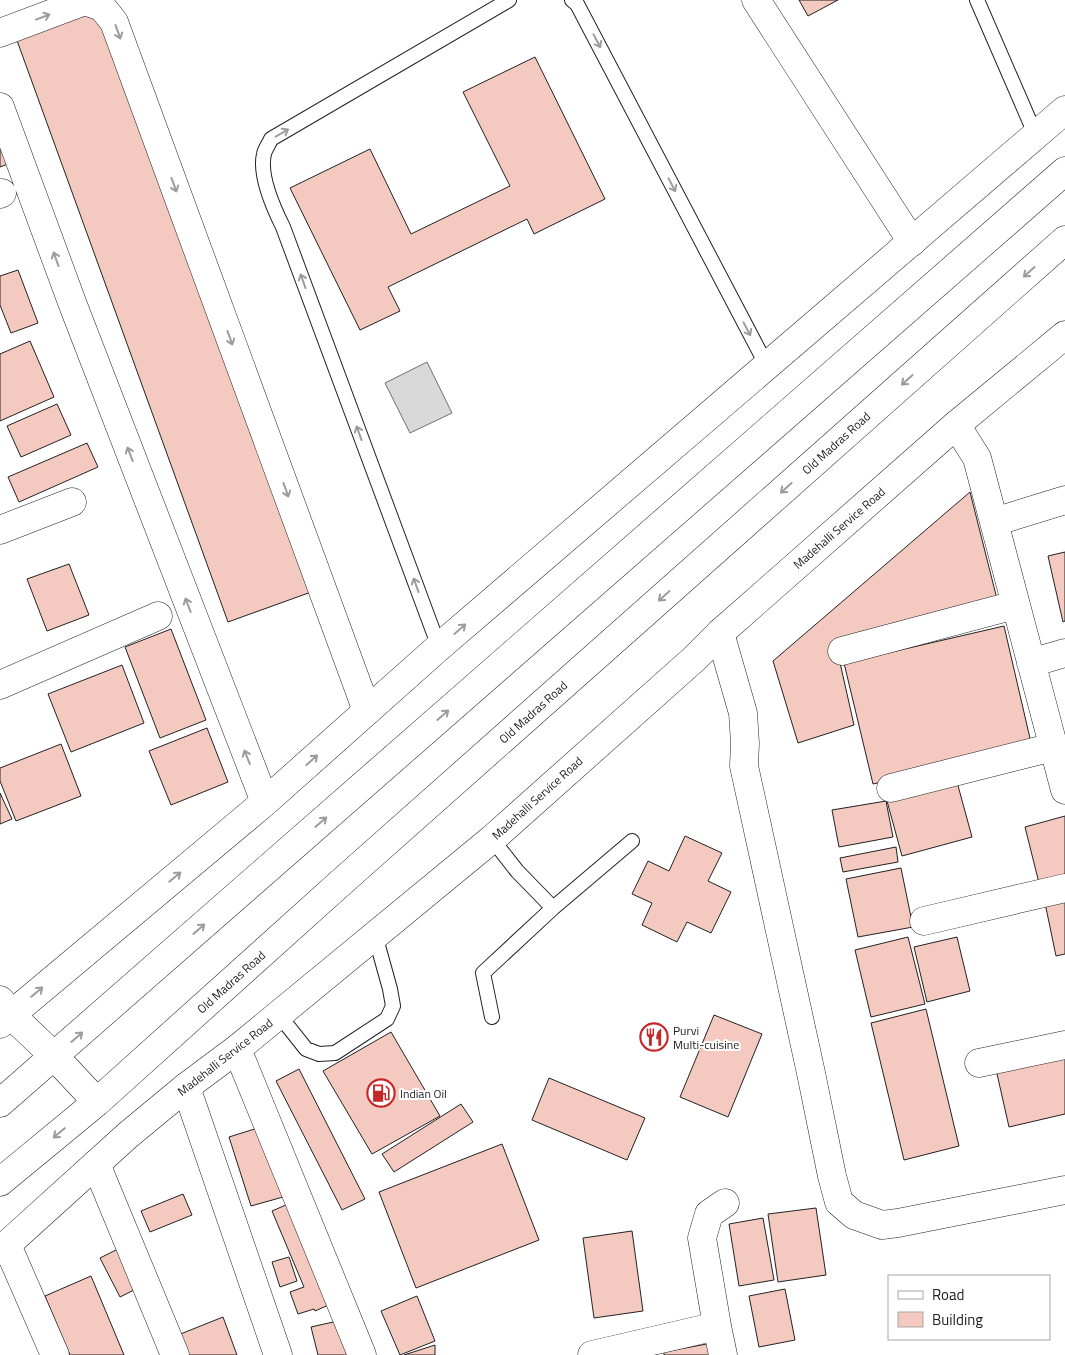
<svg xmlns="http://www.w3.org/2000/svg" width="1065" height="1355" viewBox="0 0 1065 1355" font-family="'Titillium Web',sans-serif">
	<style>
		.water { fill: #d9d9d9; stroke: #6f6f6f }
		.building { fill: #f3c9c0; stroke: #222 }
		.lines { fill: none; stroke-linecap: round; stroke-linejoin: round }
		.lane-casing { stroke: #222; stroke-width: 16 }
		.street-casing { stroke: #222; stroke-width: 29 }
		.secondary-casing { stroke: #222; stroke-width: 29 }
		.primary-casing { stroke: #222; stroke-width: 29 }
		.highway-casing { stroke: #222; stroke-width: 29 }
		.lane { stroke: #fff; stroke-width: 14 }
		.street { stroke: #fff; stroke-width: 28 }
		.secondary { stroke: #fff; stroke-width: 28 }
		.primary { stroke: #fff; stroke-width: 28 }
		.highway { stroke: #fff; stroke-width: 28 }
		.oneway { stroke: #9c9c9c }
		.labels { text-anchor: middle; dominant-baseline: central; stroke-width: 4; stroke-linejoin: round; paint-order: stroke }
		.street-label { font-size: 12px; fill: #222; stroke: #fff }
		.poi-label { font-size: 12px; fill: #222; stroke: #fff; text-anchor: start }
	</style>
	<rect width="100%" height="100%" fill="#fff"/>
	<path class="water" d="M427,362L452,413L410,433L385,383Z"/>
	<path class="building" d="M99,0L314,591L228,622L11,24Z
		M799,0H838L808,16Z
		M535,57L605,199L534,234L527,219L388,287L400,311L360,330L290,188L370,149L411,234L510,186L463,92Z
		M0,144L8,164L0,167Z
		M18,270L38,323L11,333L0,305V276Z
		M30,341L54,397L0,421V354Z
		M57,404L71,435L21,457L7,426Z
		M87,443L98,467L19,502L8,477Z
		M970,492L997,599L836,645L854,725L798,743L773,661Z
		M1065,552V621L1063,622L1048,556Z
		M69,564L89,615L47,631L27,579Z
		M1004,626L1032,747L873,784L844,663Z
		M171,629L206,720L160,738L125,647Z
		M122,665L144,723L71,752L48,694Z
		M207,728L228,782L171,805L149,751Z
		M61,744L81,796L16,821L0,781V768Z
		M957,782L972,837L902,856L887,801Z
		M0,793L12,819L0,824Z
		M886,801L893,837L839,847L832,810Z
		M1065,816V876L1039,883L1025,827Z
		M685,836L722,853L708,881L731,892L711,933L687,922L677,942L642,925L652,903L632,894L648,861L669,871Z
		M896,847L898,862L843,872L840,858Z
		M901,868L913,927L858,937L846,879Z
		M1065,899V954L1056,956L1045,903Z
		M908,937L925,1004L871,1017L855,950Z
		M957,937L970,991L927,1002L914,947Z
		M926,1009L959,1146L904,1160L871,1023Z
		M714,1015L762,1034L728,1117L680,1097Z
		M391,1032L440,1116L372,1154L323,1071Z
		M1065,1050V1114L1009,1127L995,1065Z
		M299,1069L365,1199L342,1210L276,1081Z
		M549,1078L645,1118L627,1160L532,1120Z
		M461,1104L473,1122L394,1172L382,1154Z
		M261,1127L283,1197L251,1206L229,1137Z
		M502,1144L539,1240L416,1288L379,1192Z
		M183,1194L192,1215L150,1232L141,1211Z
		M288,1204L331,1304L315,1311L314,1309L298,1314L290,1292L304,1287L272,1211Z
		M816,1208L826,1275L778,1282L768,1214Z
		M763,1218L774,1280L739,1286L729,1224Z
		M632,1231L643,1311L594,1318L583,1238Z
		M122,1247L142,1286L120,1297L100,1258Z
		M289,1257L297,1281L280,1287L272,1262Z
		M91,1276L124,1355H70L45,1296Z
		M785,1289L795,1340L759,1347L749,1296Z
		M417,1296L435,1341L400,1355L381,1311Z
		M223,1317L237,1355H185L178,1335Z
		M342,1320L351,1355H318L311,1327Z
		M712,1343L714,1355H664V1352Z
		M435,1345V1355H404Z"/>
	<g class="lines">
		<g class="lane-casing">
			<path id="lane" d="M572,0L577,4L767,366
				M977,0L1036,136
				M439,647L283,227C274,209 259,175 264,154C265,149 269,144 271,139L509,0
				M553,908L632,841
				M279,1015L306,1049L319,1054L335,1053L387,1019L393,1006L390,989L375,935
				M492,1017L483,973L553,908L517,871L492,839"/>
		</g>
		<g class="street-casing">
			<path id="street" d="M756,0L912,242
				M0,33L85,1L102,7L114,22L367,711
				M0,107L73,305L265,802
				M0,194L2,193
				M956,425L977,458L1065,790
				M994,522L1065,500
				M0,530L72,502
				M720,633L743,713L745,743L744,766L811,1073L832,1176L839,1202L854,1215L882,1225L898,1223L1065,1190
				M842,651L1015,605
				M1031,663L1065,653
				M0,685L158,616
				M891,788L1053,747
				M924,921L1065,888
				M237,1049L362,1355
				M979,1063L1065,1045
				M186,1087L278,1355
				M96,1164L175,1355
				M7,1245L55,1355
				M592,1355L717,1326
				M723,1355L717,1326L702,1238L709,1214L725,1203"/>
		</g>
		<g class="secondary-casing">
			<path id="secondary" d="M0,1000L10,1014L54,1056L97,1102"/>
		</g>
		<g class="primary-casing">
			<path id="primary" d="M0,1024L265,802L439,647L1065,110
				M0,1251L128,1135L186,1087L237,1049L492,839L694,659L720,633L956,425L1065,335"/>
		</g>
		<g class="highway-casing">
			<path id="highway" d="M0,1103L1065,171
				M0,1182L97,1102L346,878L1065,240"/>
		</g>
		<use href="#lane" class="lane"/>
		<use href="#street" class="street"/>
		<use href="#secondary" class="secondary"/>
		<use href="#primary" class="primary"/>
		<use href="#highway" class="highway"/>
	</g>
	<defs><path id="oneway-shaft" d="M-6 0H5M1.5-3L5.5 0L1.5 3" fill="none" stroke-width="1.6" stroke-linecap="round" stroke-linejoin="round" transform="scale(1.25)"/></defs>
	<g class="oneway">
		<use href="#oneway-shaft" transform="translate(43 17) rotate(-21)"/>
		<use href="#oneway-shaft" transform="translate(118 32) rotate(70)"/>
		<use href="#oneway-shaft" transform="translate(597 41) rotate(62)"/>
		<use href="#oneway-shaft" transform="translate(282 133) rotate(-30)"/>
		<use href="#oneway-shaft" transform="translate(174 185) rotate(70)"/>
		<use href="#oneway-shaft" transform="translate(672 185) rotate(62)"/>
		<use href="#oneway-shaft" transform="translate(56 259) rotate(-110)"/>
		<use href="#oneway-shaft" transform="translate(1029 272) rotate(138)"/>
		<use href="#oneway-shaft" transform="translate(303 281) rotate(-110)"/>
		<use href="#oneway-shaft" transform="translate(747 329) rotate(62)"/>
		<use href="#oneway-shaft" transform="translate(230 338) rotate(70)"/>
		<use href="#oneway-shaft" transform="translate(907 380) rotate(138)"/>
		<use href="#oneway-shaft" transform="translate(359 433) rotate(-110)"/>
		<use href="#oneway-shaft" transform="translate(130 454) rotate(-111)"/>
		<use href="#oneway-shaft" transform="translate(786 488) rotate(138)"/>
		<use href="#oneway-shaft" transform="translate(286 490) rotate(70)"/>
		<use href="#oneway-shaft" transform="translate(416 585) rotate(-110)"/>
		<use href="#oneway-shaft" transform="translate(664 596) rotate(138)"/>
		<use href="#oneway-shaft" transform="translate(188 605) rotate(-111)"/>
		<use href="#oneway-shaft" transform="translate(460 629) rotate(-41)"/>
		<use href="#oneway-shaft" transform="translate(443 715) rotate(-41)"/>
		<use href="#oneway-shaft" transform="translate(247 757) rotate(-112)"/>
		<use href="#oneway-shaft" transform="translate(312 760) rotate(-42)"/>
		<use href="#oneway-shaft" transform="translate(321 822) rotate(-41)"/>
		<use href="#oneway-shaft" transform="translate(175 877) rotate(-40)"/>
		<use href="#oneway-shaft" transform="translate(199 929) rotate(-41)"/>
		<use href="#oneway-shaft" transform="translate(37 992) rotate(-40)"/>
		<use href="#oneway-shaft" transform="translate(77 1037) rotate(-41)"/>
		<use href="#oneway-shaft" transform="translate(59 1133) rotate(140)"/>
	</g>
	<defs>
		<g id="restaurant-ring" transform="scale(1.4375)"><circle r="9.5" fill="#fff" stroke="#c62828" stroke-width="1.5"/><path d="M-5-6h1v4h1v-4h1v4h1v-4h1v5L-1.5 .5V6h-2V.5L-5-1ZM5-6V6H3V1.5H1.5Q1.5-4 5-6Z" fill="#c62828"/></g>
		<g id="fuel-ring" transform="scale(1.4375)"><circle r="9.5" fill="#fff" stroke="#c62828" stroke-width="1.5"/><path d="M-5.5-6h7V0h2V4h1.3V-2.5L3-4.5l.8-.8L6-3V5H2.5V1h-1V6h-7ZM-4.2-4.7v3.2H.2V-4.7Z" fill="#c62828"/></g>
	</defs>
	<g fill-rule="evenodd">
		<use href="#restaurant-ring" x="654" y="1037"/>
		<use href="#fuel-ring" x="381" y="1093"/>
	</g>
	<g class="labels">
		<g class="street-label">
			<text transform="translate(836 443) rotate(-42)">Old Madras Road</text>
			<text transform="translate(839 528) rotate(-41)">Madehalli Service Road</text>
			<text transform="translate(533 712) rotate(-42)">Old Madras Road</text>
			<text transform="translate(537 798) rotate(-42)">Madehalli Service Road</text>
			<text transform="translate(231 982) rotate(-42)">Old Madras Road</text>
			<text transform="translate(225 1057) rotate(-38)">Madehalli Service Road</text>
		</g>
		<g class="poi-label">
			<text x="673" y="1030">Purvi<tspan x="673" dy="14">Multi-cuisine</tspan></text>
			<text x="400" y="1093">Indian Oil</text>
		</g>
	</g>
	<rect x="888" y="1275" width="162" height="65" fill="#ffffff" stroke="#a7a7a7"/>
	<rect x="898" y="1291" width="25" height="8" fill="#ffffff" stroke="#a7a7a7"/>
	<text x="932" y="1300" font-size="15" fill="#222222">Road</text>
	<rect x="898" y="1312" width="25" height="15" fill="#f3c9c0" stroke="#a7a7a7"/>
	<text x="932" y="1325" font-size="15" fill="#222222">Building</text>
</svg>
